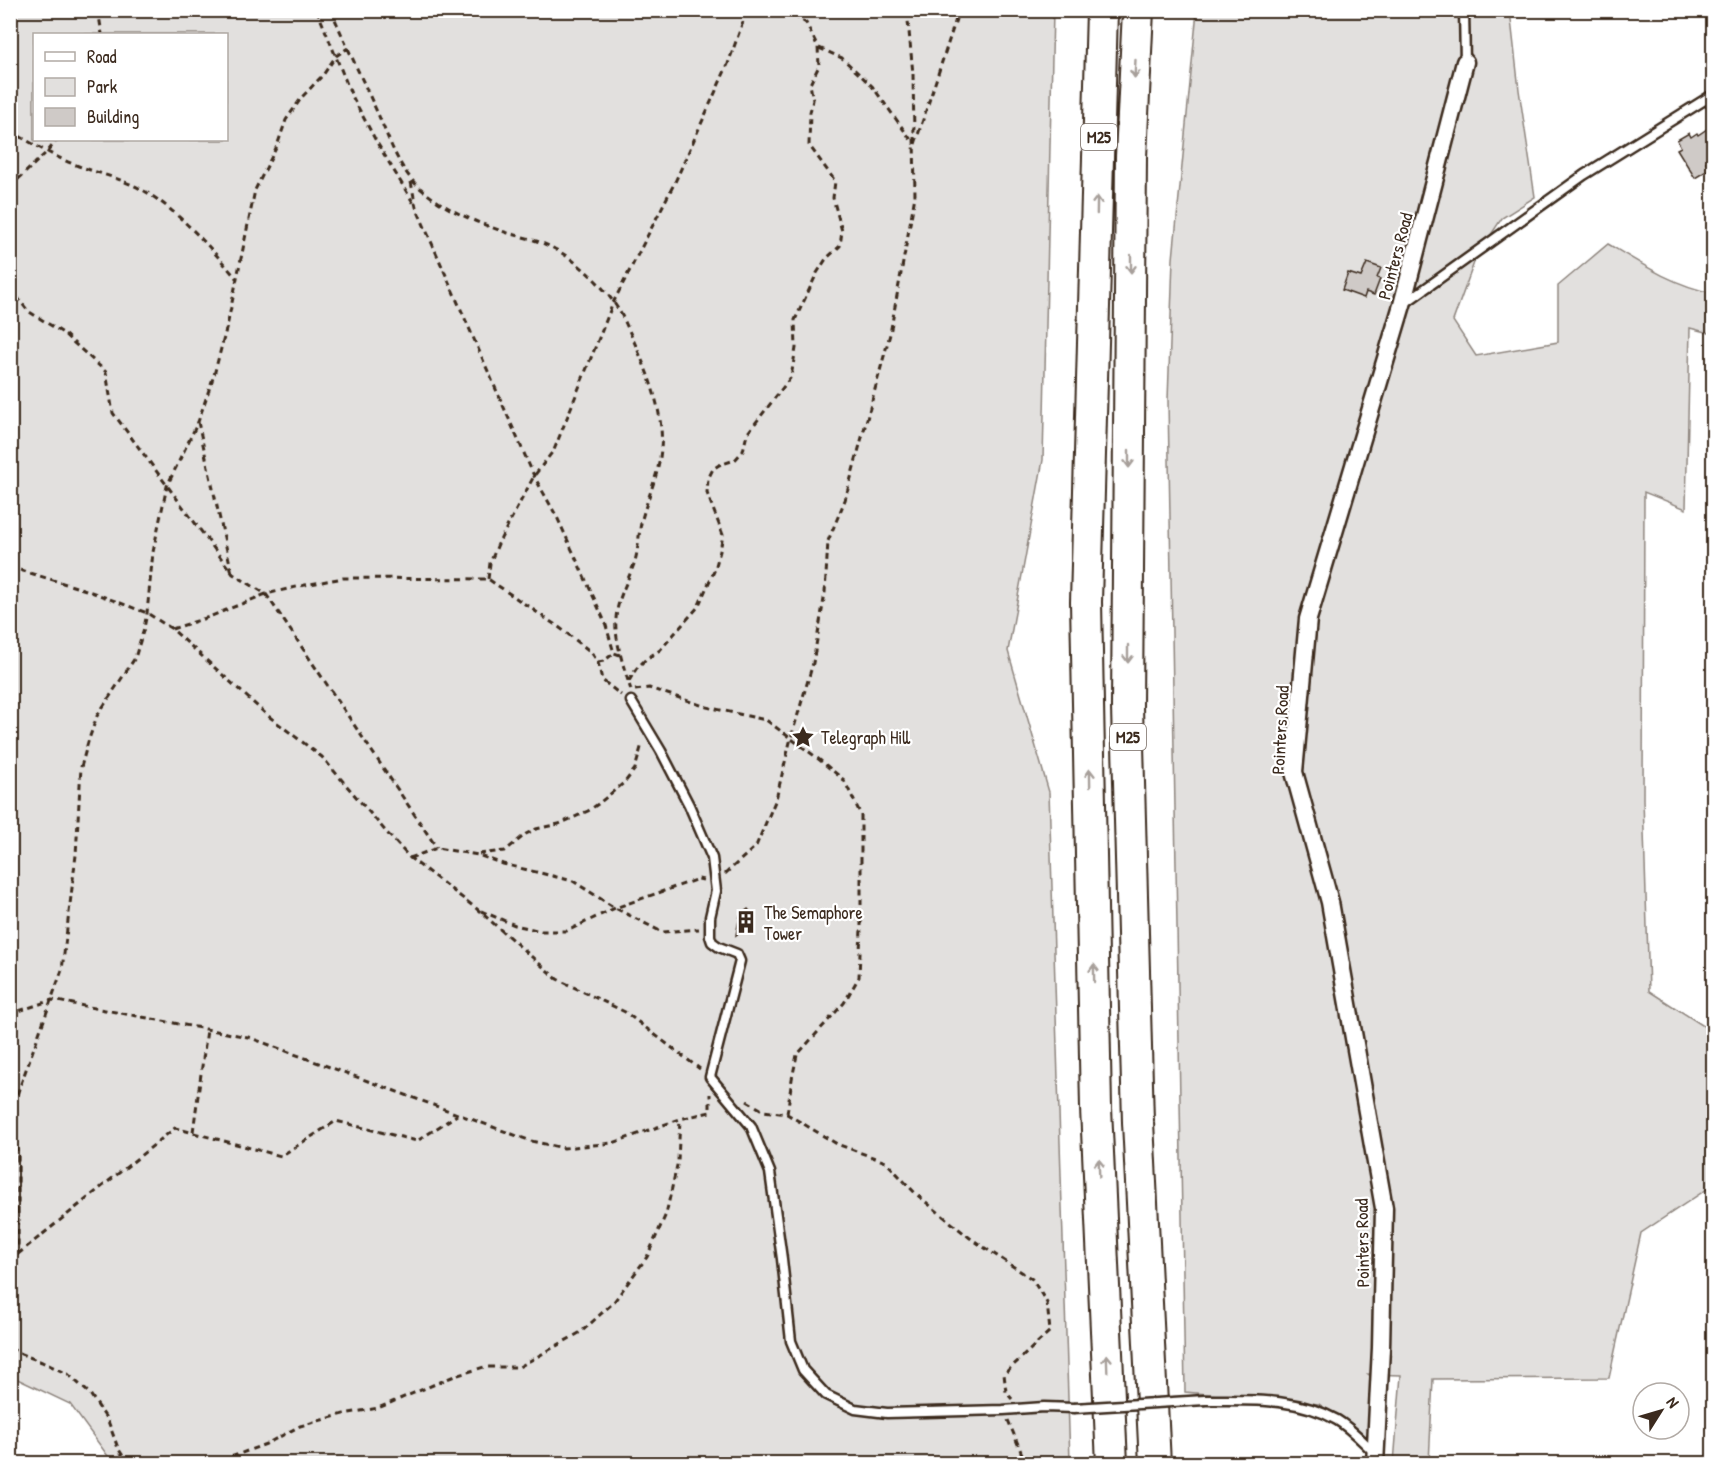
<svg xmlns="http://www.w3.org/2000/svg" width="1724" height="1474" viewBox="0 0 1724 1474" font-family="'Patrick Hand',sans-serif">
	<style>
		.green { fill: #e2e0de; stroke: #8e857e; stroke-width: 1.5; fill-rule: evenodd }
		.building { fill: #cfcac7; stroke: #3b2a1e; stroke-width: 1.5 }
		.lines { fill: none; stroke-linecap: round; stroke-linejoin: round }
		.lane-casing { stroke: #3b2a1e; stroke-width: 13 }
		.street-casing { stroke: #3b2a1e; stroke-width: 21 }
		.highway-casing { stroke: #3b2a1e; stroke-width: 34 }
		.path { stroke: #3b2a1e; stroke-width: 3; stroke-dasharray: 6 4.5; stroke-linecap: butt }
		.lane { stroke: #fff; stroke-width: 8 }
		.street { stroke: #fff; stroke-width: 16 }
		.highway { stroke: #fff; stroke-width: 30 }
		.lane-bridge-casing { stroke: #3b2a1e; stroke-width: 13; stroke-linecap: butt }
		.lane-bridge { stroke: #fff; stroke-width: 8 }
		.oneway { stroke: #a79f9a }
		.labels { text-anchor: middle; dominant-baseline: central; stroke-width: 4.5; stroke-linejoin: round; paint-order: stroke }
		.shield { fill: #fff; stroke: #766a62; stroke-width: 1.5 }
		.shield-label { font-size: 16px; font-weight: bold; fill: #3b2a1e }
		.street-label { font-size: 18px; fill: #3b2a1e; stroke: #fff }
		.poi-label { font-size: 18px; fill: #3b2a1e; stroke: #fff; text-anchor: start }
	</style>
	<rect width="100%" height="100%" fill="#fff"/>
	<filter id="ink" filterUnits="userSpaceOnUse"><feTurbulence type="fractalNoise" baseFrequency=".0167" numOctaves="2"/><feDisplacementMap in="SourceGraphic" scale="12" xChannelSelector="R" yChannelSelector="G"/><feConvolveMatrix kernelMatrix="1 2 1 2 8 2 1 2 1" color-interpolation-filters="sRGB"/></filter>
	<g filter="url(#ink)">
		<path class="green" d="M10,11H1053L1043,460L1008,651L1049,792L1070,1462L1069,1463H113L70,1404L11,1376ZM34,34H226V140H34Z
			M1197,11H1510L1519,90L1535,197L1502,218L1476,257L1453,321L1476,356L1558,342V286L1608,244C1641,264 1675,286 1713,293V334L1690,328L1686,509L1644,492L1643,799L1649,991L1713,1032V1185L1641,1233L1609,1378L1433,1379L1429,1463H1394L1401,1375L1368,1374L1373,1378L1371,1443L1319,1404L1185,1392L1168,400L1173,259Z"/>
		<path class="building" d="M1713,125V157L1706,162L1710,169L1695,178L1677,149L1681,147L1677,140L1689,133L1691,137L1697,133L1698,135Z
			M1367,263L1381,268L1377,278L1380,279L1374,295L1366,292L1364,298L1342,290L1348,273L1361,277Z
			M748,909L754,917L753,923L736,935L740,915Z"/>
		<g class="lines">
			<g class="lane-casing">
				<path id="lane" d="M1464,10L1465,62
					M1405,303L1584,175L1714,94
					M631,701L661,751L689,805L712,858L716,891L710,917V936L712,942L719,947L737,954L740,961L710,1077L751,1126L770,1172L782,1259L791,1341L803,1370L826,1395L855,1409L887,1413L1003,1410L1044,1407L1074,1408
					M1205,1400C1249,1400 1297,1397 1337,1420C1352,1429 1363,1442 1375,1453"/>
			</g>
			<g class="street-casing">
				<path id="street" d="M1375,1464L1381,1348L1384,1208L1330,902L1294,772L1308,619L1402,305L1465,62"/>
			</g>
			<g class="highway-casing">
				<path id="highway" d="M1102,10L1086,602L1096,1108L1112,1464
					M1138,10L1131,157L1127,707L1138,1122L1155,1464"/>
			</g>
			<path class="path" d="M98,10L102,34
				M317,10L351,94L376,141L414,204
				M331,10C346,45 362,79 378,114C389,139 399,170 420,188C445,210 477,223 508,233C522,237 538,240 551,247C581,262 613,294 626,324C643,361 665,408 661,449C659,474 648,496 642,519C638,534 639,550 634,564C627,583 617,599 616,619C614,638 625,672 631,690
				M819,48L842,58L872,86L914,144
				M10,131C32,143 54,157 76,165C100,174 124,179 146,192C177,210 213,250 236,278
				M915,144L959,10
				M411,182L416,207L534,476L557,517L605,622L614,653L620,655
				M10,187L48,151L57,140
				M10,288L28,311L63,333L106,372L113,413L233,574L266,594L437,848
				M198,422L232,573
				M10,567L86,590L147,613L172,629L267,715L322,757L388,834L410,858L477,909L557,979L625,1012L700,1069
				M488,579L490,563L498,544L534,476L554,450L613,303L675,182L728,64L747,10
				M172,629L209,617L266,594L305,585L343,578L488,579L560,628L591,652L598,662L602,680L621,695
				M598,662L604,661L614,653
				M629,681L636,669L646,659L660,650L698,607L715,569L720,551L723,535L707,493L708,479L713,469L719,465L735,460L743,451L747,434L791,377L796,348L795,320L817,273L826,259L840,246L842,231L833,198L835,181L809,145L810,112L813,100L810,84L819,66L818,47L806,23L785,10
				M635,690L649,688L707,707L766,720L816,757L844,780L861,815V928L859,977L844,1003L797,1055L792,1079L787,1114
				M479,854L505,851L526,834L536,829L559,824L588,811L598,804L625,782L635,769L642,744
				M410,858L437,848L478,855L503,864L573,881L615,908L662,932L699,929
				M725,874L756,846L776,799L791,738L813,663L825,593L828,541L845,500L890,334L915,196L913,74L907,10
				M481,911L515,925L541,931H567L615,908L698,879L703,880
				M10,1006L19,1011L52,1000L248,1037L531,1141L564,1148L613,1143L680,1119L710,1112V1094
				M747,1101L764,1111L787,1114L837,1144L886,1162L916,1194L970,1238L1032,1279L1047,1303L1050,1331L1004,1374L1006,1392L1012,1399
				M10,1114L62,970L76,855L81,767L88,742L97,716L135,658L144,628L147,613L153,552L167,486L198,422L214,375L228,322L255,190L277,146L286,120L302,97L323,75L336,56L348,48
				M10,1125L18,1154V1254L10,1262
				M193,1132L207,1030
				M18,1254L175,1128L281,1156L336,1121L417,1141L457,1115
				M10,1348L21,1354L42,1362L68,1374L90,1394L108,1421L118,1448L128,1464
				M1008,1420L1026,1464
				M212,1464L266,1444L300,1426L344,1414L378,1408L452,1377L484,1367H519L581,1332L613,1303L647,1257L666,1214L678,1161L680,1119"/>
			<use href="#lane" class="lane"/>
			<use href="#street" class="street"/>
			<use href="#highway" class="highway"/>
			<g class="lane-bridge-casing">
				<path id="lane-bridge" d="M1074,1408L1205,1400"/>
			</g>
			<use href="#lane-bridge" class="lane-bridge"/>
		</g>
		<defs><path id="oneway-shaft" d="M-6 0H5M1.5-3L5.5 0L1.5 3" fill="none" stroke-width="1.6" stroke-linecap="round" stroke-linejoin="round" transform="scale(1.5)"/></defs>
		<g class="oneway">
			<use href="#oneway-shaft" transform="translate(1135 69) rotate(93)"/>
			<use href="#oneway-shaft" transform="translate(1097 205) rotate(-89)"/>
			<use href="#oneway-shaft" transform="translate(1131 264) rotate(90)"/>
			<use href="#oneway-shaft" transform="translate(1129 459) rotate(90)"/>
			<use href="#oneway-shaft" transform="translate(1128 654) rotate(90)"/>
			<use href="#oneway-shaft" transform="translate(1090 778) rotate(-91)"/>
			<use href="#oneway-shaft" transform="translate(1094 973) rotate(-91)"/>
			<use href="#oneway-shaft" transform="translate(1099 1168) rotate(-92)"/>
			<use href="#oneway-shaft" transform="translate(1107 1363) rotate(-92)"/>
		</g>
	</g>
	<defs>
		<g id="sight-bare" transform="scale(1.8)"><path d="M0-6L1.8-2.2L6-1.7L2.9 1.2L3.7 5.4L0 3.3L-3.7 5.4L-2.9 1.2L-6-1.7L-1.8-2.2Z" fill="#3b2a1e" stroke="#fff" stroke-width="2.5" paint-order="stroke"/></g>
		<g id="building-bare" transform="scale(1.8)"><path d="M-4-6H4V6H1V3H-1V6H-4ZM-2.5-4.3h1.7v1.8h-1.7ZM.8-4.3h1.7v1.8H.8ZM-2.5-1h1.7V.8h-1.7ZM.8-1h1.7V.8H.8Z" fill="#3b2a1e" stroke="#fff" stroke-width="2.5" paint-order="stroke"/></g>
	</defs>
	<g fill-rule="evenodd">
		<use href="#sight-bare" x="803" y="737"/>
		<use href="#building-bare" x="746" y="922"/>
	</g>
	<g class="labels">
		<g class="shield">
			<rect x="1081" y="124" width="36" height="26" rx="4.5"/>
			<rect x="1110" y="724" width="36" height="26" rx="4.5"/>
		</g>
		<g class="shield-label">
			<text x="1099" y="137">M25</text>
			<text x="1128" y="737">M25</text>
		</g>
		<g class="street-label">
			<text transform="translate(1395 256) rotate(-75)">Pointers Road</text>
			<text transform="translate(1280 730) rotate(-87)">Pointers Road</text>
			<text transform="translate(1362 1243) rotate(-91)">Pointers Road</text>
		</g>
		<g class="poi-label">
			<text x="821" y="737">Telegraph Hill</text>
			<text x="764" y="912">The Semaphore<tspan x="764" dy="21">Tower</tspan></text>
		</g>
	</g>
	<rect width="1724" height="1474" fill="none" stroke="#fff" stroke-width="36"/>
	<rect x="18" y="18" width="1688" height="1438" fill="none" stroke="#3b2a1e" stroke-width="2" filter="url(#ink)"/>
	<rect x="33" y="33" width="195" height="108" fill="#ffffff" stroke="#b1aaa5" stroke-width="1.5"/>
	<rect x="45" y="52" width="30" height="9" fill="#ffffff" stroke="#b1aaa5" stroke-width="1.5"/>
	<text x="87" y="63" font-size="18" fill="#3b2a1e">Road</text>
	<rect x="45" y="78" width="30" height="18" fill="#e2e0de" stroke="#b1aaa5" stroke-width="1.5"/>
	<text x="87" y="93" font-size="18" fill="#3b2a1e">Park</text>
	<rect x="45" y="108" width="30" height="18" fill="#cfcac7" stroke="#b1aaa5" stroke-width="1.5"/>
	<text x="87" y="123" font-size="18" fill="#3b2a1e">Building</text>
	<g transform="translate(1661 1411) rotate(53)"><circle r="28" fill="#ffffff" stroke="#b1aaa5" stroke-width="1.5"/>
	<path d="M0-4.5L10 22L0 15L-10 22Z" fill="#3b2a1e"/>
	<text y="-9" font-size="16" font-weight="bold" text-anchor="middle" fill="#3b2a1e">N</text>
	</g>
</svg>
